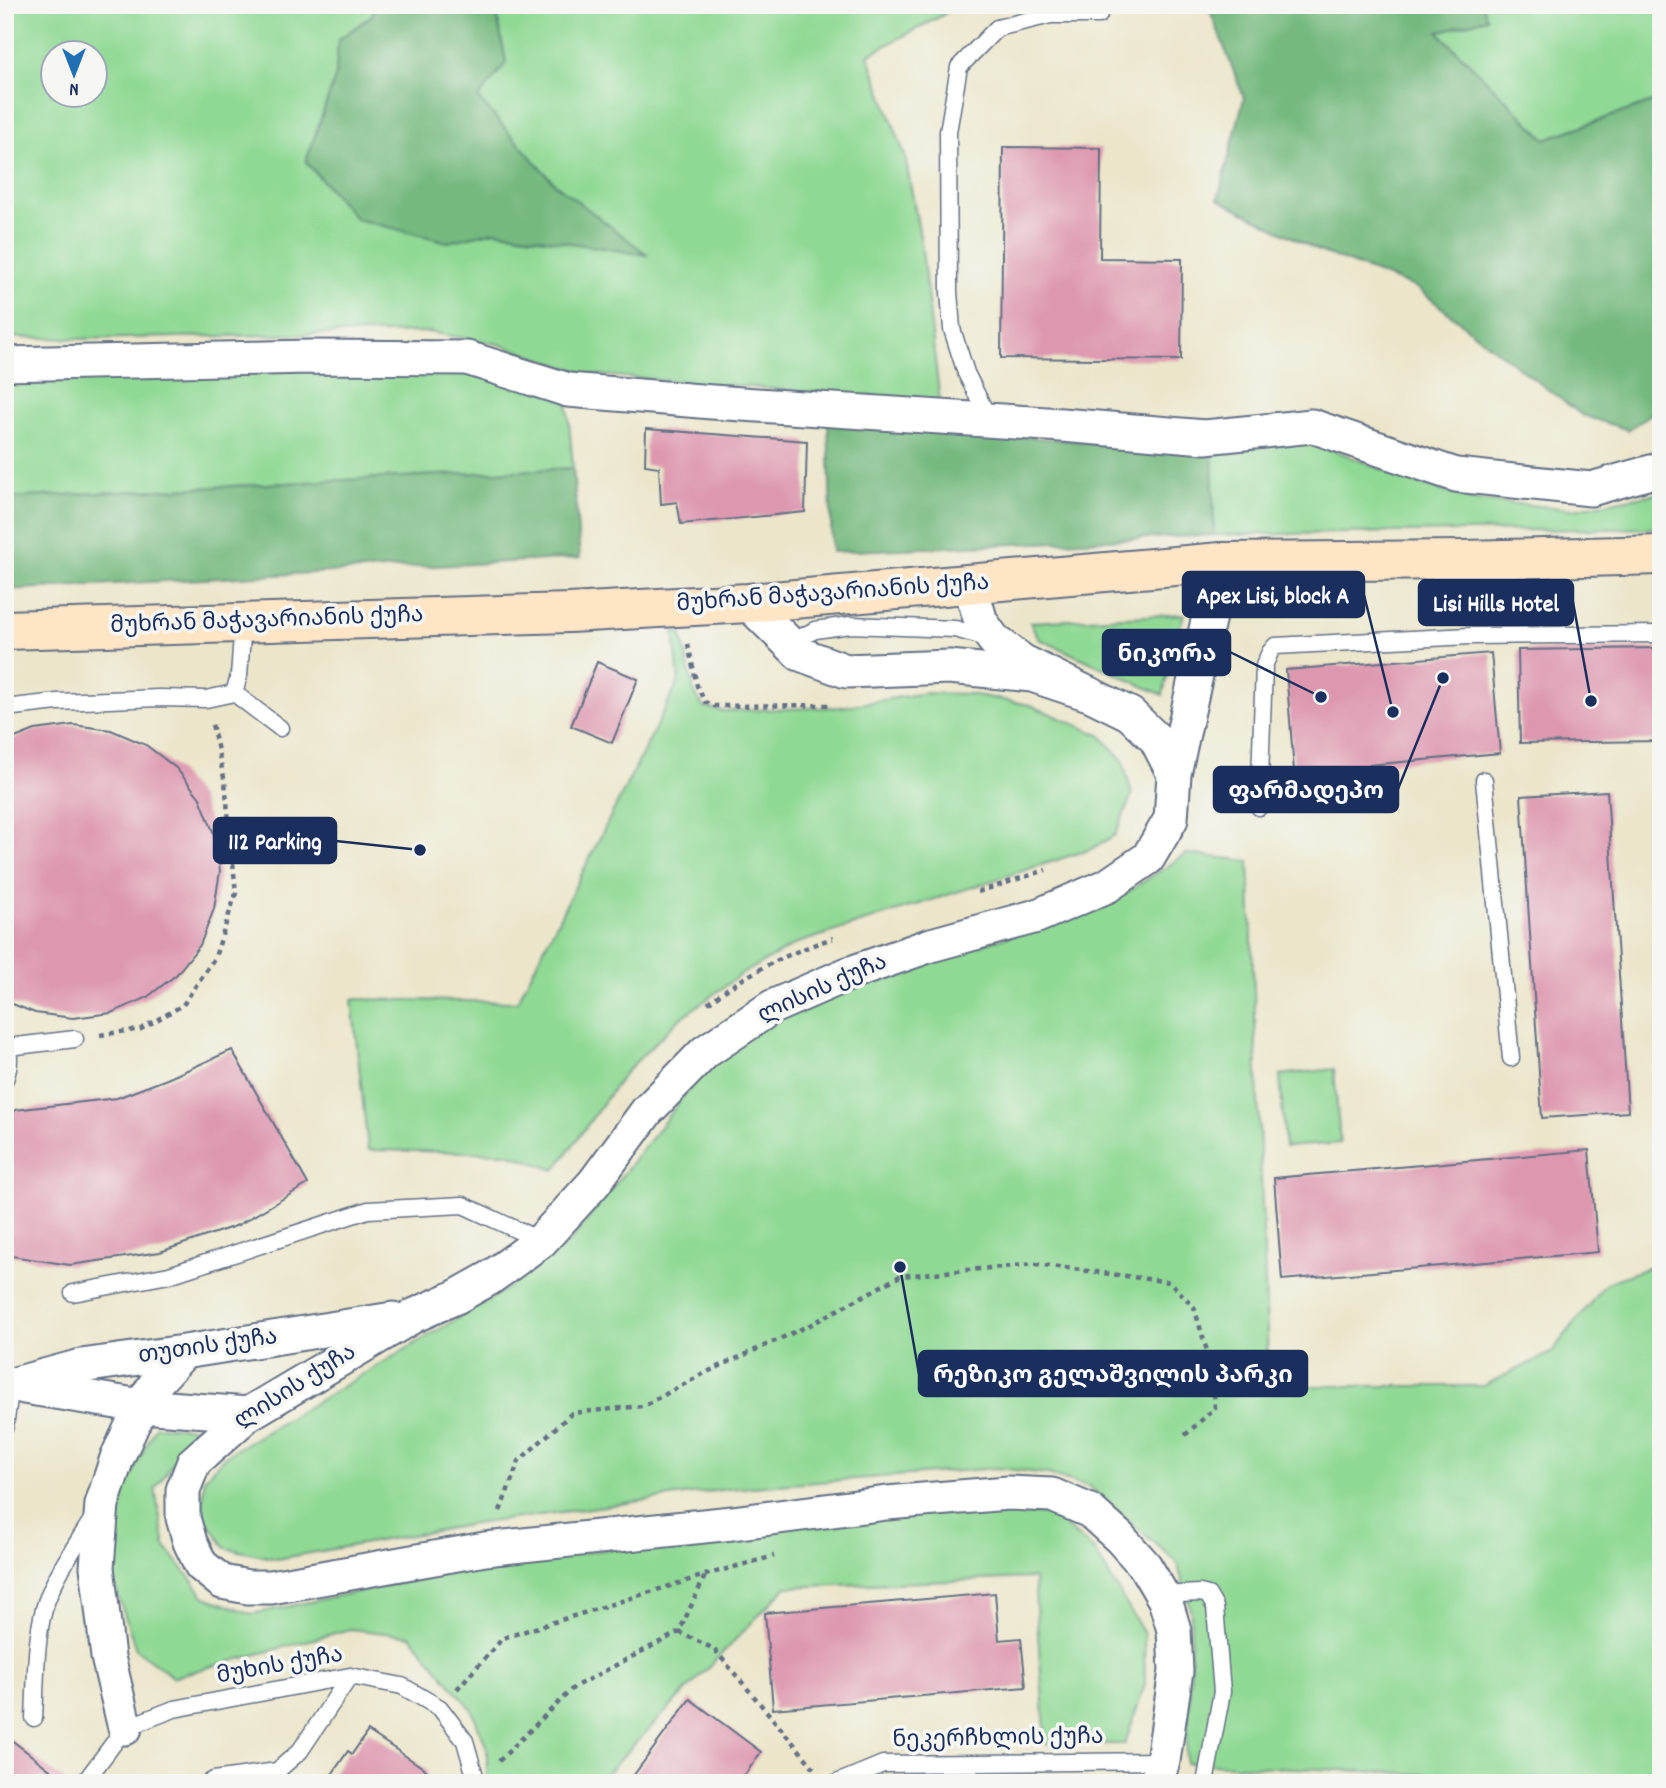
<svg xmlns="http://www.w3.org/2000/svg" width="1666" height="1788" viewBox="0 0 1666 1788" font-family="Dekko,'Noto Sans Georgian',sans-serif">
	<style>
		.green { fill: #90d994; stroke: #568479; stroke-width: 2; fill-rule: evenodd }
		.forest { fill: #74b97e; stroke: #48746e; stroke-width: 2 }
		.building { fill: #dd97af }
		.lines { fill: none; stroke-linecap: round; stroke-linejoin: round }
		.lane-casing { stroke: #646f84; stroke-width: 19 }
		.street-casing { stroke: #646f84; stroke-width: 37 }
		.secondary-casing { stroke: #646f84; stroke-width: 42 }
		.path { stroke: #646f84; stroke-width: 4.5; stroke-dasharray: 5 5; stroke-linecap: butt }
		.lane { stroke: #fff; stroke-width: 16 }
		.street { stroke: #fff; stroke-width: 33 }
		.secondary { stroke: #fde5c5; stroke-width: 38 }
		.labels { text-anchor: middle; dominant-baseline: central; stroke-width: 7; stroke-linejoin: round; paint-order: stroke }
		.street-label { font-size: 23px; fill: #1b2f5e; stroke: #f6f6f2 }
		.leader { fill: none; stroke: #1b2f5e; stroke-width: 2.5 }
		.callout-dot { fill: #1b2f5e; stroke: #f6f6f2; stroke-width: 2.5 }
		.callout { fill: #1b2f5e; stroke: #1b2f5e; stroke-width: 2.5 }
		.callout-label { font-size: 24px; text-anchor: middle; font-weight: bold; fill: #fff }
	</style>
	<rect width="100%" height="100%" fill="#f6f6f2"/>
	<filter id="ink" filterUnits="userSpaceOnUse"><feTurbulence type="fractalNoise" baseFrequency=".0143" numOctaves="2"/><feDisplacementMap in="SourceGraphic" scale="14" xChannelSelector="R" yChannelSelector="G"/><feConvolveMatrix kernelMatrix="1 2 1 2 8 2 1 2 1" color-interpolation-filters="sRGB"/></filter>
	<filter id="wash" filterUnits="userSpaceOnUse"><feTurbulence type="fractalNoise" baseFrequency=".00686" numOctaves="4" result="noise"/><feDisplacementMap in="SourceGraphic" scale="28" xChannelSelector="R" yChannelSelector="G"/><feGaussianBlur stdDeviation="1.57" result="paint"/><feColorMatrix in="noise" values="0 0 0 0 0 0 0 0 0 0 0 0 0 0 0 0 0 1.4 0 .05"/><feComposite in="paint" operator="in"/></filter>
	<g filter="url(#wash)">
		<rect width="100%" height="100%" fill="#ebe6ca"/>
		<path class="green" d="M5,5H374L373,14L338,40L336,75L306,162L448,242L495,231L646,255L555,184L477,98L506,63L495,5H961L868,55L905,156L921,242L940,402L586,374L498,344L428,332L79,339L5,337ZM52,52H94V94H52Z
			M1482,5H1661V99L1545,139L1438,32L1486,18Z
			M459,362L567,399L573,468L5,498V377Z
			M1311,441L1416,483L1473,500L1572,509L1661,493V528L1214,535L1212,453Z
			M1184,614L1171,656L1163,695L1039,639L1030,622Z
			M674,632L681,633L694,692L703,707L722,711L841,707L925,693L970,694L1030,705L1100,735L1123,761L1132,795L1115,835L1091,849L798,943L740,975L677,1021L624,1074L555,1170L507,1153L368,1150L352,999L517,1002L679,681Z
			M1186,854L1249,861L1269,1386H1483L1551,1353L1606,1283L1661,1263V1783H1620L1186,1763L1191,1666V1612L1177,1562L1090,1487L1048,1474L998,1468L728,1489L474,1524L277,1559L226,1548L203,1515L204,1479L225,1456L499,1294L571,1241L705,1069L772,1019L861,980L1103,908Z
			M1334,1069L1340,1143L1285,1147L1280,1075Z
			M156,1426L197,1428L155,1489L165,1546L205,1597L252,1614L452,1572L767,1526L907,1514H1050L1094,1550L1144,1634L1145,1684L1125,1744H1046L1034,1578L786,1587L597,1783H487V1749L472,1710L411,1636L350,1629L173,1677L136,1649L106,1560L117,1504Z
			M1009,1780H1087L1089,1783H1008Z"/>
		<path class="forest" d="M374,5H495L506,63L478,98L555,184L648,255L495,231L448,242L356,219L306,162L336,75L338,40L373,15Z
			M1208,5H1482L1487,18L1438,32L1545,139L1661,99V407L1628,430L1582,415L1485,342L1417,288L1319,251L1218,199L1244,98Z
			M828,420L1212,453L1214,535L832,552Z
			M573,468L580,558L5,590V498Z"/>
		<g id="blocks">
			<path class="building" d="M1003,147L1101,148L1100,258L1182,259L1181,360L1001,358Z
				M646,429L807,441L805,512L681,524L677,502L661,504L659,467L645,465Z
				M1661,648V741L1520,743L1518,650Z
				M1491,653L1500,753L1369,765L1372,802L1297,809L1286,670Z
				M597,662L638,679L612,743L571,726Z
				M73,725L111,730L146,745L176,768L200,798L214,834L220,871L214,909L200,945L176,975L146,998L111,1013L73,1018L35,1013L5,1001V742L35,730Z
				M1607,791L1628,1112L1542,1118L1521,796Z
				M232,1050L308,1184L238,1225L160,1252L70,1265L5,1255V1142L15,1110L117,1098L167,1079Z
				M1589,1150L1598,1252L1282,1280L1274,1178Z
				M995,1593L999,1640L1021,1638L1026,1687L773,1709L765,1613Z
				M690,1699L761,1752L739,1783H628Z
				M368,1731L428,1771L420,1783H326L348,1751L352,1754Z
				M5,1735L67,1783H5Z"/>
		</g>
	</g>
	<g filter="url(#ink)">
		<use href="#blocks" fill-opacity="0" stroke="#646f84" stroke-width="2"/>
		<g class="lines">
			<g class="lane-casing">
				<path id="lane" d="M990,421L966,373L952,329L949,292L948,132L959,67L997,28L1051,15H1099
					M790,643L815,630L850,625L955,629L988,638
					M234,693L280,728
					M5,708L57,702L159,698L206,699L234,693L239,676L243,622
					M1484,780L1511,1058
					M1259,807L1264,666L1270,652L1275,646L1470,636L1661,634
					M5,1040C11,1054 10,1066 5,1079
					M8,1047L75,1039
					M73,1293L169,1275L368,1210L463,1205L541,1241
					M5,1426L11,1385
					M1161,1595L1200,1593L1208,1595L1215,1607L1222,1692L1205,1783
					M34,1718C36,1682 35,1643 44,1609C52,1579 77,1544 93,1518
					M84,1783L125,1728L174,1709L350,1676L402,1686L440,1708L465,1741L477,1783
					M209,1783L214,1780L277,1771L300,1751L350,1676
					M837,1783L883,1764L1163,1761"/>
			</g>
			<g class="street-casing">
				<path id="street" d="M5,364L309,357L467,358L568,390L712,402L1062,425L1205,437L1312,426L1456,475L1591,489L1661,469
					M970,584L981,622L994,640L1022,661L1130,714L1156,739L1174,774
					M748,603L800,654L846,671L949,667L1032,675L1092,695
					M5,1384L11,1385L81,1366L184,1352L393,1319
					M24,1387L141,1406L248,1414
					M125,1728L108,1657L97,1567L102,1504L117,1458L141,1406L158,1380L184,1352
					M1156,1783L1163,1761L1176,1671L1174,1630L1165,1600L1145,1566L1120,1538L1090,1511L1052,1495L1008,1493L887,1503L732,1523L485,1549L271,1587H248L222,1582L201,1565L190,1542L183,1518V1490L194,1462L248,1414L413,1316L456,1297L490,1278L541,1241L594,1183L647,1111L705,1052L772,1007L848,974L931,945L1037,916L1107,886L1148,858L1171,819L1174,774L1221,562"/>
			</g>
			<g class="secondary-casing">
				<path id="secondary" d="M5,630L569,613L748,603L1221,562L1463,560L1661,555"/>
			</g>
			<path class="path" d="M688,644L697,686L705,702L714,706L830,705
				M978,892L1046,870
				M708,1003C745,974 788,953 833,938
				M100,1035L141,1029L183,1005L215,957L236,893L225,782L212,724
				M500,1511L519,1461L572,1413L643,1406L707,1372L810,1325L900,1276L1036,1264L1170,1282L1194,1307L1212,1368L1215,1408L1184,1436
				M679,1632L714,1649L815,1769
				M457,1689L503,1638L705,1575L774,1556
				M499,1761L574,1687L679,1632L705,1576"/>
			<use href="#lane" class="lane"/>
			<use href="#street" class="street"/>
			<use href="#secondary" class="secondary"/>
		</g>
	</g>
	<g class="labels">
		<g class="street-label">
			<text transform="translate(833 595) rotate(-4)">მუხრან მაჭავარიანის ქუჩა</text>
			<text transform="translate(267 622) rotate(-2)">მუხრან მაჭავარიანის ქუჩა</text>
			<text transform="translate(823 990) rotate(-24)">ლისის ქუჩა</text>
			<text transform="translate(208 1348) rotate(-8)">თუთის ქუჩა</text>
			<text transform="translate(296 1388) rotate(-32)">ლისის ქუჩა</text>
			<text transform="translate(280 1667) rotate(-10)">მუხის ქუჩა</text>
			<text transform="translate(998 1740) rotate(-1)">ნეკერჩხლის ქუჩა</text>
		</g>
	</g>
	<path class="leader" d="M1393 712L1364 595M1591 701L1573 602M1321 697L1230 652M1443 678L1398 789M420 850L336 841M900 1267L919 1374"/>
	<g class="callout-dot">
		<circle cx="1393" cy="712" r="7"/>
		<circle cx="1591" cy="701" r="7"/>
		<circle cx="1321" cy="697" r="7"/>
		<circle cx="1443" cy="678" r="7"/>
		<circle cx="420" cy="850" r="7"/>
		<circle cx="900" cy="1267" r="7"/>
	</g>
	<g class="callout">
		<rect x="1183" y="572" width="181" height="45" rx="7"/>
		<rect x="1419" y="580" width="154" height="45" rx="7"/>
		<rect x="1103" y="630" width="127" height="45" rx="7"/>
		<rect x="1214" y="767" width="184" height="45" rx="7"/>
		<rect x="214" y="818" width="122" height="45" rx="7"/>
		<rect x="919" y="1351" width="388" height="45" rx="7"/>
	</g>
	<g class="callout-label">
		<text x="1273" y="603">Apex Lisi, block A</text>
		<text x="1496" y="611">Lisi Hills Hotel</text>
		<text x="1167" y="661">ნიკორა</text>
		<text x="1306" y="798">ფარმადეპო</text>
		<text x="275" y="849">112 Parking</text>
		<text x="1113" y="1382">რეზიკო გელაშვილის პარკი</text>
	</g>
	<rect width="1666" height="1788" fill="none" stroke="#f6f6f2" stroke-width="28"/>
	<g transform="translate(74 74) rotate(180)"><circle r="33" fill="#f6f6f2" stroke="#9ea6b7" stroke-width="2"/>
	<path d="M0-5L12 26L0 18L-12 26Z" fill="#1f6fb2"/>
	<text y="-10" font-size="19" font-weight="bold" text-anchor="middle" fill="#1b2f5e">N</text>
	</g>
</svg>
